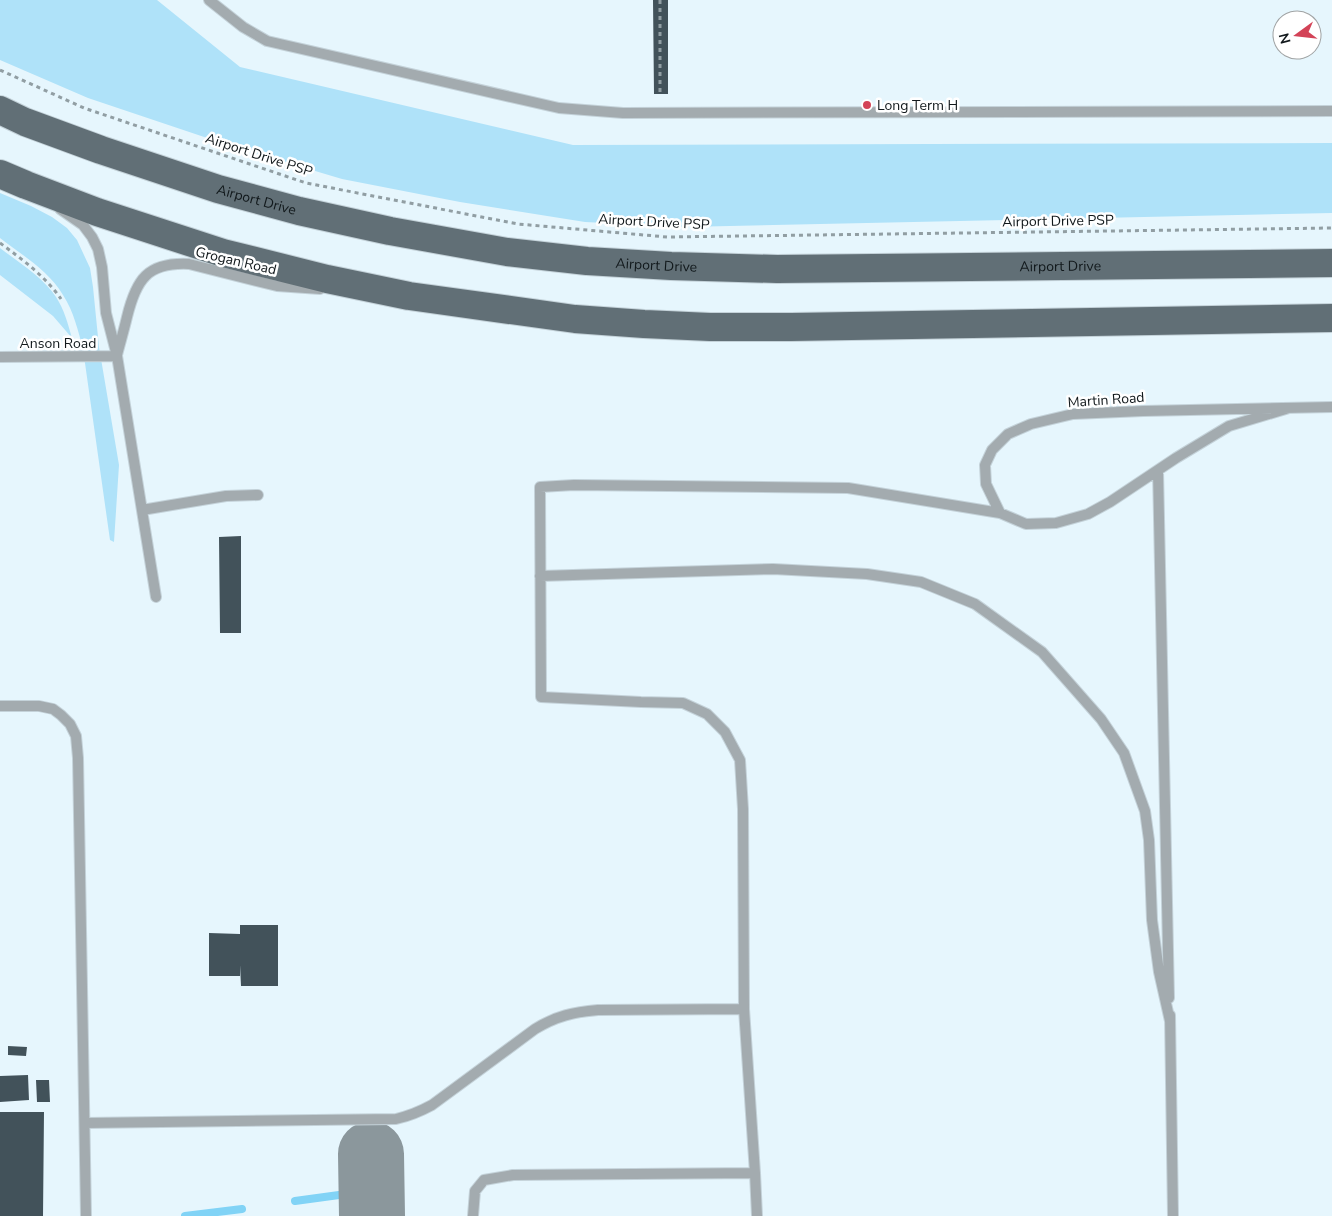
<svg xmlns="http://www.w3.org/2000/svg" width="1332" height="1216" viewBox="0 0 1332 1216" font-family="'Nunito Sans',sans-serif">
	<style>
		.green { fill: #afe2f9 }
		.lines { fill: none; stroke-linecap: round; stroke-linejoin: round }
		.stream { stroke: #81d3f6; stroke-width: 8 }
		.taxiway { stroke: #8b979c; stroke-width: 66 }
		.building { fill: #42525a }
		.lane-casing { stroke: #c4d2d9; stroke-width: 12 }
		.primary-casing { stroke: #c4d2d9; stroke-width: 30 }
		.path { stroke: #919ea3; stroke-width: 3; stroke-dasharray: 4 4; stroke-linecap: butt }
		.lane { stroke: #a3abaf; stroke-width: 10 }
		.primary { stroke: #616f76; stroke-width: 28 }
		.poi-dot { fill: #d34357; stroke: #fff; stroke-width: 2 }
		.labels { text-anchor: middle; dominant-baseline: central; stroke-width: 5; stroke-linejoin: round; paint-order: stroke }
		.poi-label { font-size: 14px; fill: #11181b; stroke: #fff; text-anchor: start }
		.street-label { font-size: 14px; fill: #11181b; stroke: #fff }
	</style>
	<rect width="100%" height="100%" fill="#e6f6fd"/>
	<path class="green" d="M0,0H157L240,67L573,145L1332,143V213L684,227L585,222L460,202L342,179L228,145L88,98L0,60Z
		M0,193L31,206L52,217L67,228L77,240L90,268L93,287L99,347L119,465L114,542L110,540L83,349C78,331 74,312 63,295C49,271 22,255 0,238Z
		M0,248C18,262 44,278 56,297C64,309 68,324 72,338L53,316L0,275Z"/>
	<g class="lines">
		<path class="stream" d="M295,1201L339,1195
			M185,1216L242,1209"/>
		<path class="taxiway" d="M371,1154L372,1216"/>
	</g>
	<path class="building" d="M653,0H668V94H654Z
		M241,536V633H220L219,537Z
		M240,925H278V986H241L240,965V976H209V933L240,934Z
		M8,1046L27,1047L26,1056L8,1055Z
		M28,1075L29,1100L0,1102V1076Z
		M36,1080H49L50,1102H37Z
		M0,1112H44L43,1216H0Z"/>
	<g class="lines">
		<g class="lane-casing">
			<path id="lane" d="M209,0L243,27L267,41L559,108L623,113L1332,111
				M60,209L83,225L92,237L98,249L102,267L106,313L117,356L156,597
				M117,355C120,343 124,330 127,317C136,280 147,262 189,264L277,286L320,289
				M0,357L117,356
				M1158,470L1169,998
				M142,510L226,496L258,495
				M1000,513L986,484L985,465L992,450L1008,434L1031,424L1073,414L1143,411L1332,407
				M540,576L773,569L867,574L921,582L975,604L1042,652L1101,719L1124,753L1145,811L1149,840L1152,920L1159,972L1170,1021
				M0,706H39L53,709L61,715L70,724L76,736L78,758L86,1216
				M1170,1015L1173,1216
				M85,1123L396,1119C409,1116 421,1111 432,1105L535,1029C556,1016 574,1012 598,1010L744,1009
				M755,1173L757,1216
				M473,1216L475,1191L484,1180L513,1175L755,1173L744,1009L743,809L740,760L725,732L707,714L683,703L641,702L541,697L540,487L574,485L848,488L1000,513L1026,524L1056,523L1088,514L1110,502L1176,458L1229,426L1289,408"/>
		</g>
		<g class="primary-casing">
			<g id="primary">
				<path id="s1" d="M0,110L25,122L101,150L218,189L299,211L390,231L507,252L587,261L671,266L777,269L1332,263"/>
				<path d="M0,174L26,185L97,212L223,253L327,279L409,296L575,319L644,324L710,327H791L1332,318"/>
			</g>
		</g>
		<path class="path" d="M660,0V96
			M0,70L84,108L306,183L518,224L667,237L1332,228
			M0,243C23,260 45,276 61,299"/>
		<use href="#lane" class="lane"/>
		<use href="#primary" class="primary"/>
	</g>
	<circle class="poi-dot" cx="867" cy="105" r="5"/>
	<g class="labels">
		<g class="poi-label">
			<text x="877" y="105">Long Term H</text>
		</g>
		<g class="street-label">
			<text transform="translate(259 155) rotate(18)">Airport Drive PSP</text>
			<text stroke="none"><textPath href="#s1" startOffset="272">Airport Drive</textPath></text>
			<text transform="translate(1058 221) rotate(-1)">Airport Drive PSP</text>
			<text transform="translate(654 222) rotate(3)">Airport Drive PSP</text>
			<text transform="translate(236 261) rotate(13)">Grogan Road</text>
			<text stroke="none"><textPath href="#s1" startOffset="678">Airport Drive</textPath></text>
			<text stroke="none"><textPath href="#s1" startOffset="1082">Airport Drive</textPath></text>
			<text x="58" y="343">Anson Road</text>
			<text transform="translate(1106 400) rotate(-4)">Martin Road</text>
		</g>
	</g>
	<g transform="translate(1297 35) rotate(255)"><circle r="24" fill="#ffffff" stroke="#a0a3a4"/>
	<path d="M0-4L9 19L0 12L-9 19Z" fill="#d34357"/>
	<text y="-8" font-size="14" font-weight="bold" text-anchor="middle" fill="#11181b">N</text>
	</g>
</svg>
